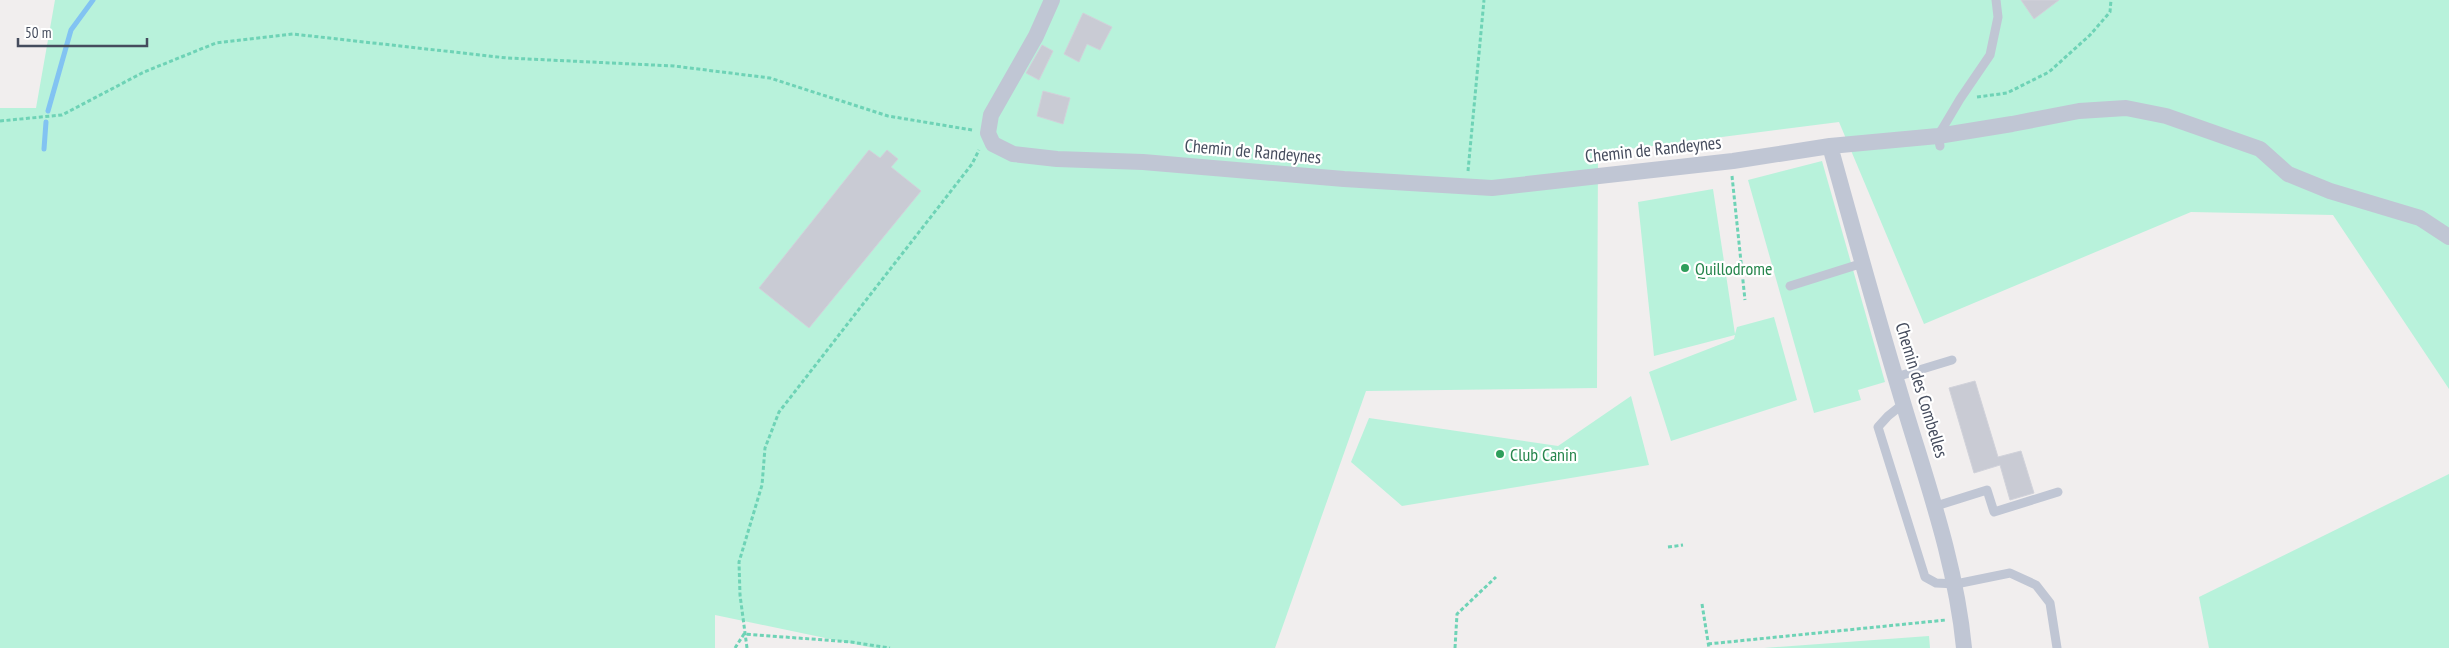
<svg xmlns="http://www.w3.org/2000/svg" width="2449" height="648" viewBox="0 0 2449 648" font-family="'PT Sans Narrow',sans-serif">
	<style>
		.green { fill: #b8f2db }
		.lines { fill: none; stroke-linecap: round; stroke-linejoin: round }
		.stream { stroke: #82c3f2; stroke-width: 5 }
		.building { fill: #c9cbd4; stroke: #d1d2da }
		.path { stroke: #6ed3b6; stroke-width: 3; stroke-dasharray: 4 2.5; stroke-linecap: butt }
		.lane { stroke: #c0c6d4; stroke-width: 9 }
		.street { stroke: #c0c6d4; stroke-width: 16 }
		.leisure-dot { fill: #2e9e5b; stroke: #fff; stroke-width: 2 }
		.labels { text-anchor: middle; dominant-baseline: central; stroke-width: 4.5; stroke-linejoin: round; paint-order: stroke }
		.street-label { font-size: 18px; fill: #454c5d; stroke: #fff }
		.leisure-label { font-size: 18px; fill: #27864d; stroke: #fff; text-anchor: start }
	</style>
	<rect width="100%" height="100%" fill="#f1eeee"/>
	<path class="green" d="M55,0H2449V389L2333,215L2191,212L1924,324L1839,122L1598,153L1597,388L1366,391L1275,648H873L715,615V648H0V108H36Z
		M1822,161L1885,382L1858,390L1861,400L1814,413L1748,180Z
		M1713,189L1735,334L1737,327L1774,317L1797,400L1671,441L1649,372L1734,339L1735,335L1654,356L1638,202Z
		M1631,396L1649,465L1402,506L1351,462L1369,418L1558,446Z
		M2449,474V648H2209L2199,597Z
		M1929,636L1930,648H1764Z"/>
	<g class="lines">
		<path class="stream" d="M48,111L71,30L93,0
			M44,149L46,122"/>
	</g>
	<path class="building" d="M2021,0H2059L2034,19Z
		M1083,13L1112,27L1100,50L1087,44L1079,62L1064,54Z
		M1042,45L1053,51L1039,80L1026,73Z
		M1043,91L1070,98L1063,124L1037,116Z
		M869,150L880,158L887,150L898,159L891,167L921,191L809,328L759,288Z
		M1975,381L1998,457L2021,451L2034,493L2010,500L2000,465L1974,473L1949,388Z"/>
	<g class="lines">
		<path class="path" d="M1977,97L2007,93L2049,72L2090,35L2110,12L2111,0
			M0,121L62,115L144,72L216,43L293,34L507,58L674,66L770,78L888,116L972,130
			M1468,171L1484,0
			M1732,176L1745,300
			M1668,547L1683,545
			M1702,604L1709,648
			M1708,644L1946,620
			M735,648L744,634L851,642L890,648
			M747,648L740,595L739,562L762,485L765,448L779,412L972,164L979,150
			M1455,648L1457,614L1496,577"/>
		<path class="lane" d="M1940,146L1938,136L1960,99L1990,55L1998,17L1996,0
			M1790,286L1863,263
			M1896,377L1952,360
			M1903,404L1888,416L1878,427L1925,577L1936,583L1956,584L2010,573L2036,585L2050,603L2057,648
			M1936,506L1987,490L1994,512L2058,492"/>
		<path class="street" d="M1052,0L1036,36L991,115L988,133L993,144L1013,154L1057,159L1143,162L1344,179L1492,188L1733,161L1830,146L1938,136L2012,124L2079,111L2126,108L2166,116L2260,149L2288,174L2330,191L2420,218L2449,237
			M1830,146C1854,233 1878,320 1904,406C1928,486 1956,564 1964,648"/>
	</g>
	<g class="leisure-dot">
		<circle cx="1685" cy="268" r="5"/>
		<circle cx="1500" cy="454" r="5"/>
	</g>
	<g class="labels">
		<g class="street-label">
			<text transform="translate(1653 149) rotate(-6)">Chemin de Randeynes</text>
			<text transform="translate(1253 151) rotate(5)">Chemin de Randeynes</text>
			<text transform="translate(1922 390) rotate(73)">Chemin des Combelles</text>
		</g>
		<g class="leisure-label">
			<text x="1695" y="268">Quillodrome</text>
			<text x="1510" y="454">Club Canin</text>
		</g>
	</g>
	<path d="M18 38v8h129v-8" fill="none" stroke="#454c5d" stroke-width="2.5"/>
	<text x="25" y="38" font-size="15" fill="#454c5d" stroke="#ffffff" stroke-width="4" paint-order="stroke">50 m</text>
</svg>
